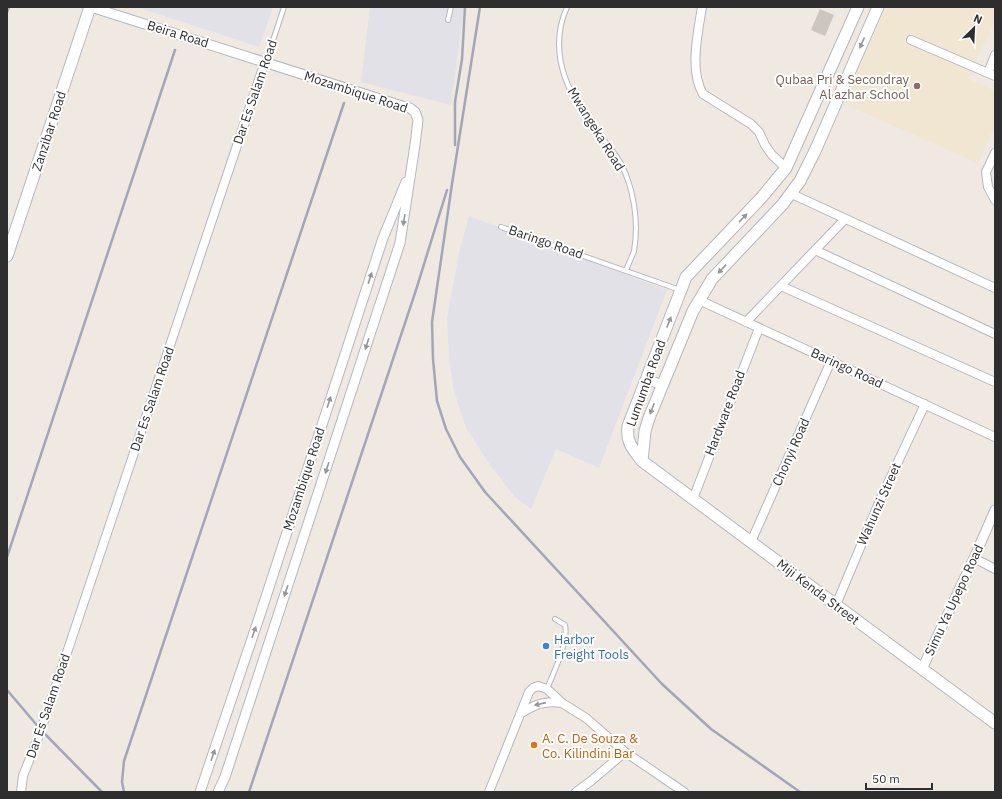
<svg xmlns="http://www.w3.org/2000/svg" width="1002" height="799" viewBox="0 0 1002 799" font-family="'IBM Plex Sans',sans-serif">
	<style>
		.industrial { fill: #e3e1e8 }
		.education { fill: #f0e6d1 }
		.building { fill: #cbc7bf }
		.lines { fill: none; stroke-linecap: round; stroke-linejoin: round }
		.service-casing { stroke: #b4b7c1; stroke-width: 6 }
		.minor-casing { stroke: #b4b7c1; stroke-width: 10 }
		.tertiary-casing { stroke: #b4b7c1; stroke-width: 11 }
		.secondary-casing { stroke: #b4b7c1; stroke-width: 13 }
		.service { stroke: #fff; stroke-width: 4 }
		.minor { stroke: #fff; stroke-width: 8 }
		.tertiary { stroke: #fff; stroke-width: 9 }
		.secondary { stroke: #fff; stroke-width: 11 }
		.rail { stroke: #a3a6b8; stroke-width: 2.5 }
		.oneway { fill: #969696 }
		.education-dot { fill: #8d6e63; stroke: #fff; stroke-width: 1.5 }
		.shop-dot { fill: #3f7fe0; stroke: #fff; stroke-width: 1.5 }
		.food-dot { fill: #e8710a; stroke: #fff; stroke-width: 1.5 }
		.labels { text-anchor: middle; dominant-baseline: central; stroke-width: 4; stroke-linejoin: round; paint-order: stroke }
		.street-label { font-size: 13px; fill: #2e2e2e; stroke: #fff }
		.education-label { font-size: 13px; fill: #785e54; stroke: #fff; text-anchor: end }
		.shop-label { font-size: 13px; fill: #366cbe; stroke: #fff; text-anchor: start }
		.food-label { font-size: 13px; fill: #c56008; stroke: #fff; text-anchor: start }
	</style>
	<rect width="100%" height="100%" fill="#efe9e1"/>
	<path class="industrial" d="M136,7H273L259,47Z
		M370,7H464L451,105L361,82Z
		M469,216L667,290L599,468L556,449L531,509L514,496L490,465L466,428L454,391L449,359L447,318L459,253Z"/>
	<path class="education" d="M886,7H995V19L968,79L995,91V125L978,163L844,104Z"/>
	<path class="building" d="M820,9L834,15L825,36L811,30Z"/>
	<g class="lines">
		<g class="service-casing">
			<path id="service" d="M567,7C551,43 561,79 582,111C593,129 609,144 620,162C634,188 639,222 634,251C632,257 628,264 626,271
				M448,20L451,7
				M266,62L284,7
				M501,227L680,290
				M547,689C553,674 569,641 565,625L555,619"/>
		</g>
		<g class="minor-casing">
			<path id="minor" d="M702,7C698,32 689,71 703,94L751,124L759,132L765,145L772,155L786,168
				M911,40L988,73
				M995,55L988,73L995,76
				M995,153L986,172L988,187L995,200
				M792,194L995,288
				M815,250L995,334
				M781,286L995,382
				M699,300L995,437
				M746,322L845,219
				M693,499L759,328
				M751,542L831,361
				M974,558L995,569
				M836,605L881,498L925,404
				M520,714C534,705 544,700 562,703
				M21,792L23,776L41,730L265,62
				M489,792L529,692L533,688L538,686L547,689L562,703L586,718L625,752L684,792
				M576,792L591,781L625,752"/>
		</g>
		<g class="tertiary-casing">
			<path id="tertiary" d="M91,7L399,105L410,108L415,112L418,120L415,145L400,243L225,777L218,792
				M646,379L662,385
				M922,669L974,558L995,510
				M200,792L261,612L383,238L406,182"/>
		</g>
		<g class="secondary-casing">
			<path id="secondary" d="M858,7L786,168L762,197L686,277L628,426C626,442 632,448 642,461L995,723
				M7,256L90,7
				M642,461L645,431L649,418L693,311L712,279L782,205L800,181L815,151L878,7"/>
		</g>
		<use href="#service" class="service"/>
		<use href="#minor" class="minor"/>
		<use href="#tertiary" class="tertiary"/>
		<use href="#secondary" class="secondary"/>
		<path class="rail" d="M480,7L452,184L432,322L433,359L437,401L446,429L460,457L485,492L662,684L711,729L800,792
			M7,12L9,7
			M455,145V102L462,59L465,7
			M7,557L175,50
			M7,690L41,730L102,792
			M124,792L122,782L124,761L344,103
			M249,792L416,290L447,190"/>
	</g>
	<defs><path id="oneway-solid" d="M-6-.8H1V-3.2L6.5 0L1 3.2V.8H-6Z"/></defs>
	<g class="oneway">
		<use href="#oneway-solid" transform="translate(862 43) rotate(114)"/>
		<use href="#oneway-solid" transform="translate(743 218) rotate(-46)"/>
		<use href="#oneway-solid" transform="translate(404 220) rotate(99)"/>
		<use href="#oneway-solid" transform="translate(722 269) rotate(133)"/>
		<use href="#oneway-solid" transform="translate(370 278) rotate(-72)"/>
		<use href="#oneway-solid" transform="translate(669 322) rotate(-69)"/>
		<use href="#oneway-solid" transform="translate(367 344) rotate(108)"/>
		<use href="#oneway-solid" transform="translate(329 402) rotate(-72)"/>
		<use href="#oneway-solid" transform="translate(652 409) rotate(111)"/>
		<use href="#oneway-solid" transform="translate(327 468) rotate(108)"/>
		<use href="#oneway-solid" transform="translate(286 591) rotate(108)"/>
		<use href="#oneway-solid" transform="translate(254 632) rotate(-71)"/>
		<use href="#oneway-solid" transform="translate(540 704) rotate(167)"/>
		<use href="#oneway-solid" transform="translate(213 755) rotate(-71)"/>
	</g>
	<circle class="education-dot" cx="917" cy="86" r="4"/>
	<circle class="shop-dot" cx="546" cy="646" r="4"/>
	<circle class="food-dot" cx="534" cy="745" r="4"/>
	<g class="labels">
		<g class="street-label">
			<text transform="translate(178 34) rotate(17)">Beira Road</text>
			<text transform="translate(255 92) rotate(-71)">Dar Es Salam Road</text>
			<text transform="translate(356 92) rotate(18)">Mozambique Road</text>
			<text transform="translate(596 129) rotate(58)">Mwangeka Road</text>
			<text transform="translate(49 131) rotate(-72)">Zanzibar Road</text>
			<text transform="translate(546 242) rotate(19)">Baringo Road</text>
			<text transform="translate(847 368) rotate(25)">Baringo Road</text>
			<text transform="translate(646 383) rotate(-70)">Lumumba Road</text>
			<text transform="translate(152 399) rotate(-71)">Dar Es Salam Road</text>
			<text transform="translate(725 413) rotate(-69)">Hardware Road</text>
			<text transform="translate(791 452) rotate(-66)">Chonyi Road</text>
			<text transform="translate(304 479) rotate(-72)">Mozambique Road</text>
			<text transform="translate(879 504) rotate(-66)">Wahunzi Street</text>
			<text transform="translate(818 592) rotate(37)">Miji Kenda Street</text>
			<text transform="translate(954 600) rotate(-65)">Simu Ya Upepo Road</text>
			<text transform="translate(48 706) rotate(-71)">Dar Es Salam Road</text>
		</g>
		<g class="education-label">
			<text x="909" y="79">Qubaa Pri &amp; Secondray<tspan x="909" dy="15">Al azhar School</tspan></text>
		</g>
		<g class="shop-label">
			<text x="554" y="639">Harbor<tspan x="554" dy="15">Freight Tools</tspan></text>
		</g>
		<g class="food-label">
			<text x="542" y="738">A. C. De Souza &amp;<tspan x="542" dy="15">Co. Kilindini Bar</tspan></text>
		</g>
	</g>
	<rect width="1002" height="799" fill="none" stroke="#2e2e2e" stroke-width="16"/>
	<g transform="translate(974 28) rotate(24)" stroke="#ffffff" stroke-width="3" paint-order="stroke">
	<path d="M0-3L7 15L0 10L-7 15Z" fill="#2e2e2e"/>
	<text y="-6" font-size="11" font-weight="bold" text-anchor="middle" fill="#2e2e2e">N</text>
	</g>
	<path d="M866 783v6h66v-6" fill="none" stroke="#2e2e2e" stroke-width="2"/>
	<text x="872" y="783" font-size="12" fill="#2e2e2e" stroke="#ffffff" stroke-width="3" paint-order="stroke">50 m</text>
</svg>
